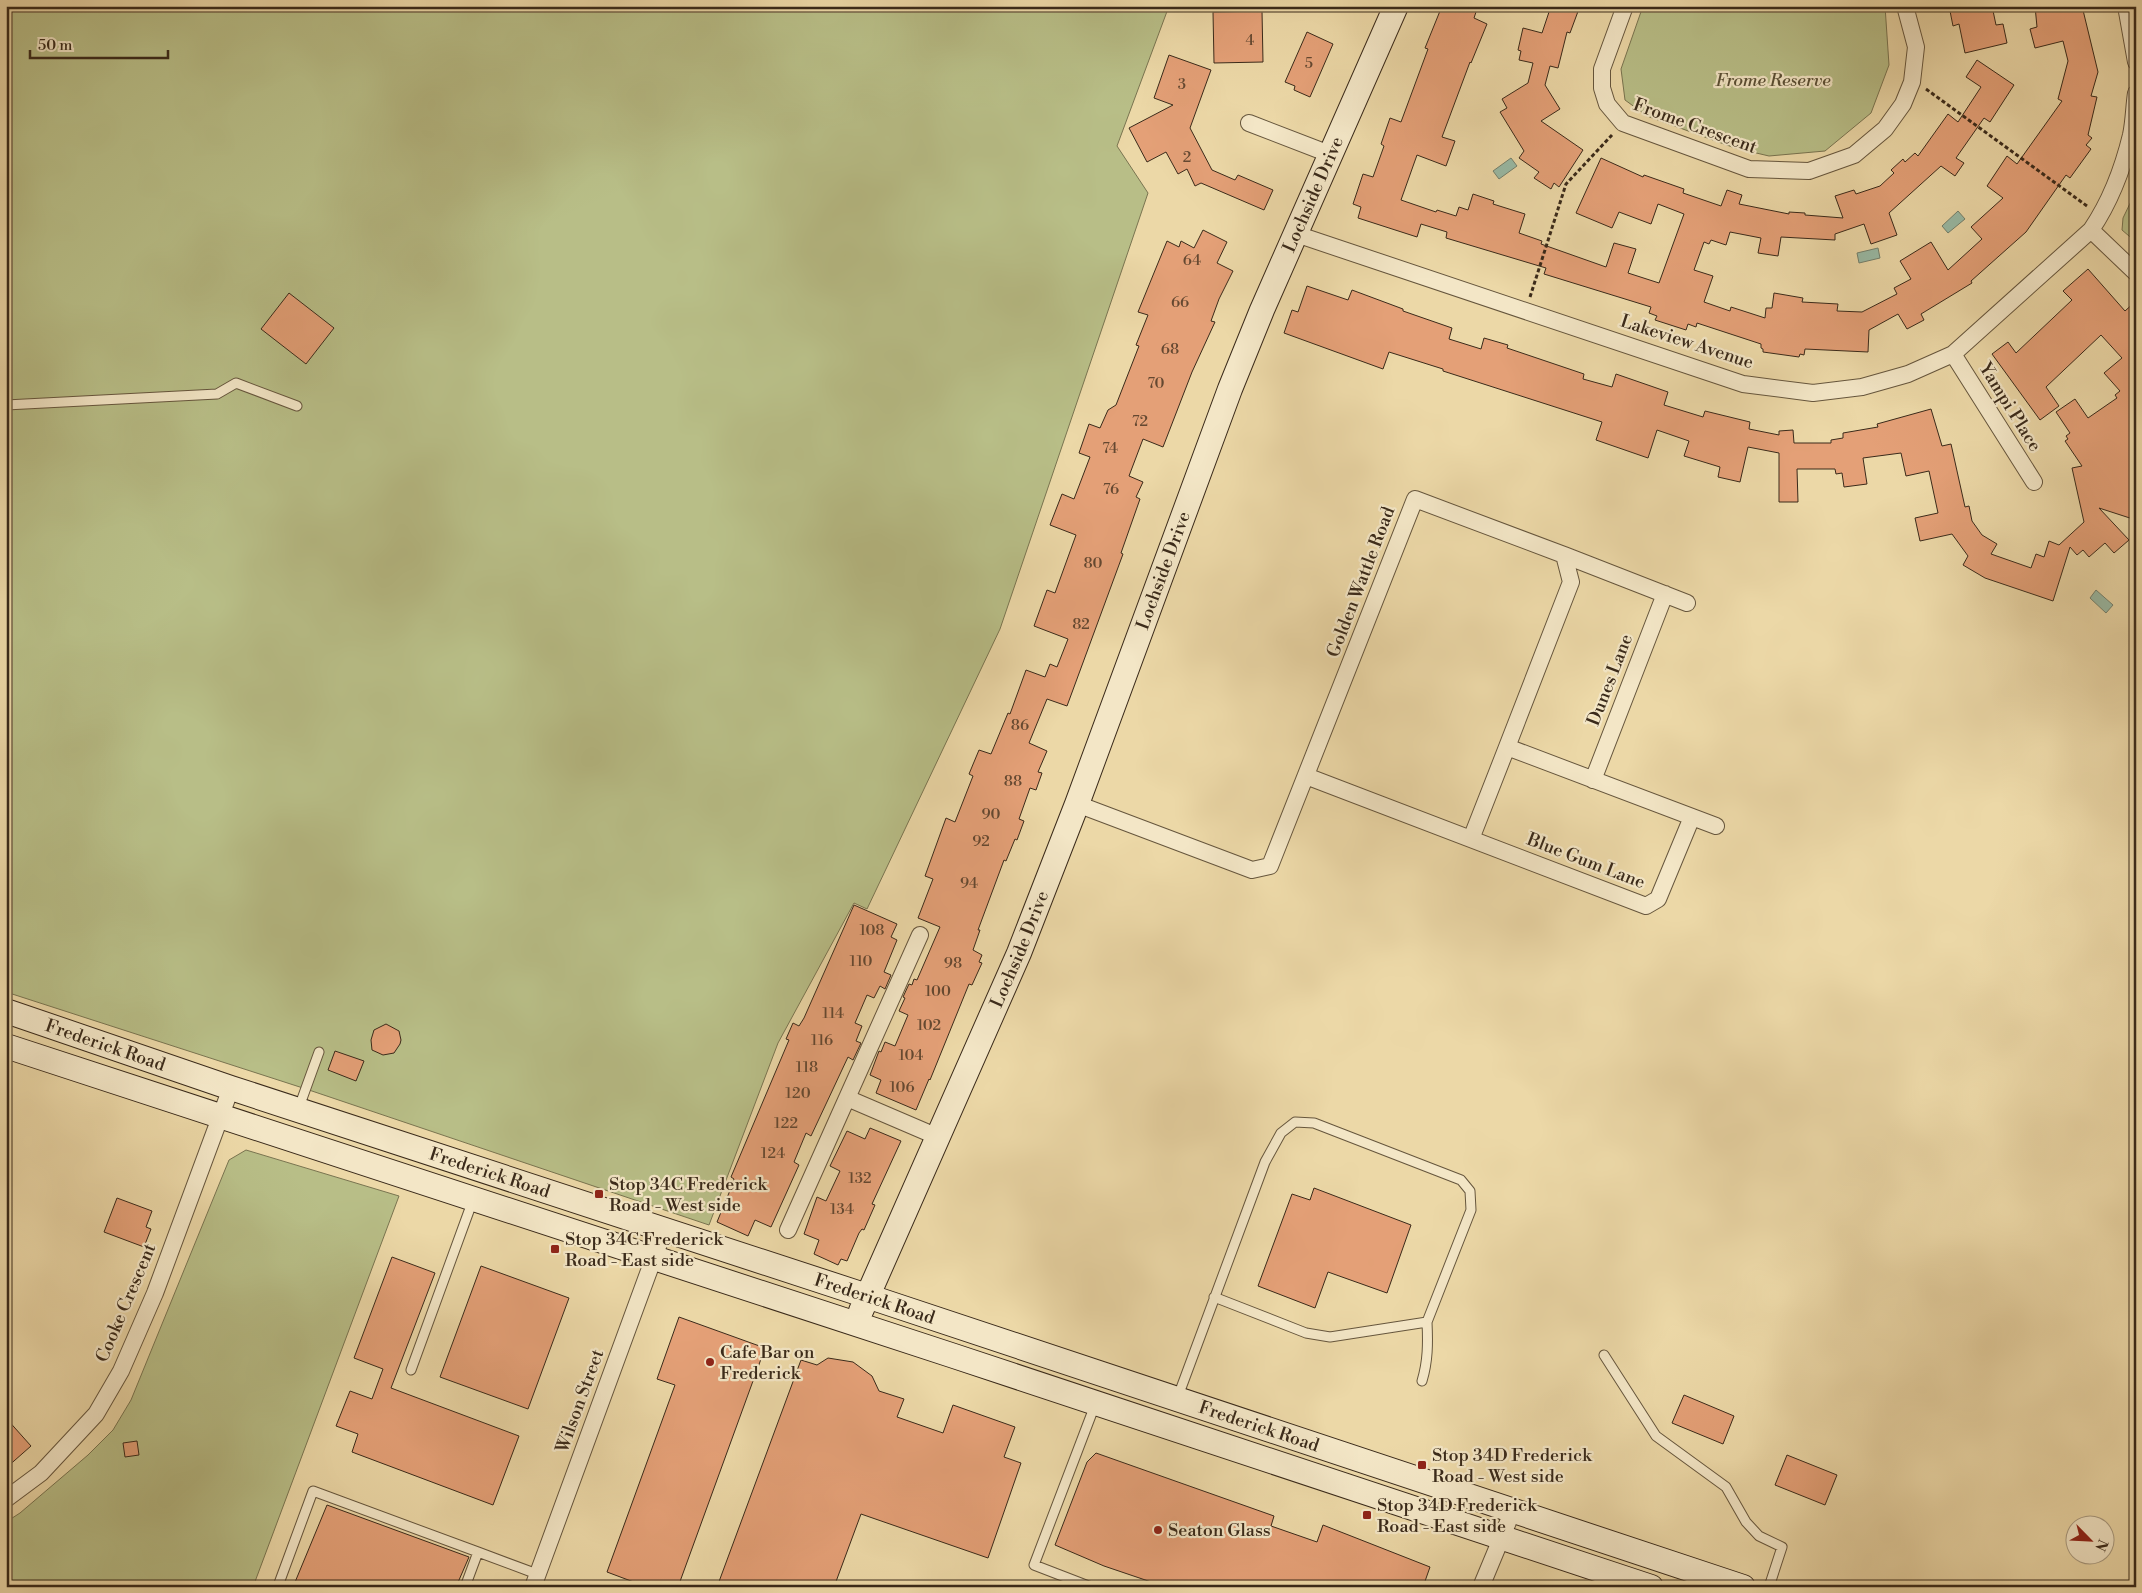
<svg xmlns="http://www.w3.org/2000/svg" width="2142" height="1593" viewBox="0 0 2142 1593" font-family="'Libre Bodoni',serif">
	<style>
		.green { fill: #b8be87; stroke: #797450 }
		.water { fill: #99baa5; stroke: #73806d }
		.building { fill: #e4a077; stroke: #3a2a1a }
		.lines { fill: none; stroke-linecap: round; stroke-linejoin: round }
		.lane-casing { stroke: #66563d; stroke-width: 11 }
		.street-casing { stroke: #66563d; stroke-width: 18 }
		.secondary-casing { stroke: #3a2a1a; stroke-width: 26 }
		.path { stroke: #3a2a1a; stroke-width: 3; stroke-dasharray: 4 2.5; stroke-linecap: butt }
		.lane { stroke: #f3e6c6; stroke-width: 9 }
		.street { stroke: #f3e6c6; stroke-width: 16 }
		.secondary { stroke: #f3e6c6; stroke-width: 24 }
		.poi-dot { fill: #8f2418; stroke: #f3e6c6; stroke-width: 2 }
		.labels { text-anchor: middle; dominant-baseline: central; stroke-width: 4.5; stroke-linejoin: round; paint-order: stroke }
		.number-label { font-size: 15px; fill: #644831 }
		.park-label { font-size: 18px; font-style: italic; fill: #5a4f35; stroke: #f3e6c6 }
		.street-label { font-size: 18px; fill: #3a2a1a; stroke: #f3e6c6 }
		.poi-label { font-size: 18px; fill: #3a2a1a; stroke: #f3e6c6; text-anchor: start }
	</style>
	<rect width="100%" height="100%" fill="#ecd8a7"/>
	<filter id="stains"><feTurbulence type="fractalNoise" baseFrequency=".004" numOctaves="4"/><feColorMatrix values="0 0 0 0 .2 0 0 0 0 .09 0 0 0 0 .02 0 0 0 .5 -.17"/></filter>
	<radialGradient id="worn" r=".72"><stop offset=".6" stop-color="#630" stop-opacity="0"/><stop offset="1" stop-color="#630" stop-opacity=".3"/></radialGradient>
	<path class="green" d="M6,6H1169L1117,146L1148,193L1000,629L867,909L854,903L778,1043L709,1225L306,1089L6,992Z
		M1643,6H1885L1889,65L1871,113L1825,151L1769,156L1735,148L1647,116L1625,100L1621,69Z
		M2136,191V242L2122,230L2123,218Z
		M246,1150L399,1196L253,1587H6V1522L20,1513L88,1455L113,1430L131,1400L229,1160Z"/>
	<path class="water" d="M1511,158L1517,166L1499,179L1493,171Z
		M1958,211L1965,219L1948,233L1942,226Z
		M1878,248L1880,258L1859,263L1857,253Z
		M2096,590L2113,605L2106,613L2090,598Z"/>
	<path class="building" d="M1442,6H1478L1474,18L1487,24L1471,63L1470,62L1442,137L1455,141L1446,166L1417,155L1401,200L1436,212L1437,210L1456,216L1459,207L1468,210L1473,194L1494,201L1493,204L1525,214L1519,233L1542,241L1541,244L1606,267L1614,243L1636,249L1628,273L1659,283L1684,214L1658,204L1651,224L1619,212L1612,228L1576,213L1601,158L1643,177L1644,175L1684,189L1683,193L1721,206L1727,190L1742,195L1739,204L1789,214V212L1805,213V215L1843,218L1835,196L1854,190L1856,194L1880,186L1894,173L1891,170L1903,159L1905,162L1915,153L1918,156L1948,114L1958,122L1981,87L1966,77L1977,60L2014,85L1990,122L1984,118L1956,158L1964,163L1955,176L1941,166L1889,213L1897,235L1871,244L1864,224L1835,234V240L1781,237L1778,256L1758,253L1761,238L1730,232L1726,245L1711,240L1709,244L1704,242L1694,270L1713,276L1704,302L1730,311L1731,307L1765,318L1766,308H1772L1774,293L1803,298L1802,302L1838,304L1837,311L1862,312L1897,294L1894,288L1911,279L1900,261L1931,242L1948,270L1982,239L1971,227L2003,198L1987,186L2007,156L2017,164L2062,101L2058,99L2068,61L2063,41L2035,48L2030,29L2037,27L2035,6H2082L2098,72L2091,96L2097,97L2088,135L2092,138L2086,145L2091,149L2070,178L2066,175L2026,232L1971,281L1972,283L1921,314L1924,320L1907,329L1898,314L1869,330L1868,352L1805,349L1804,355L1800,354L1799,357L1763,352V349L1761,348V344L1697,323L1696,327L1688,324L1686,330L1655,320L1657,316L1649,313L1651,307L1544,274L1546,268L1446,238L1447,232L1421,224L1417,237L1358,218L1361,207L1353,204L1363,174L1373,177L1384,146L1381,144L1390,118L1401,122L1428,49L1425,48Z
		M1551,6H1580L1570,33L1567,32L1558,68L1550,66L1545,85L1560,109L1541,121L1583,150L1559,187L1554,183L1551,189L1534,178L1539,172L1519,158L1524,151L1500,112L1507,108L1502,99L1528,83L1533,63L1519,60L1521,51L1518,50L1523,28L1542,33Z
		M1949,6H1992L1996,25L2003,24L2007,43L1965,53L1959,24L1953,26Z
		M1262,11L1263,62L1214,63L1213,12Z
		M1307,32L1333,44L1310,97L1294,90L1295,86L1285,82Z
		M1169,55L1211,70L1190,128L1212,170L1235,180L1238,175L1273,190L1264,210L1201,183L1195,186L1187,169L1178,174L1166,152L1147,162L1129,128L1173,105L1154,98Z
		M1203,230L1227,242L1217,263L1233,271L1219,299L1211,321L1215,322L1192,372L1163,447L1143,439L1129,476L1143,482L1136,497L1140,499L1121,553L1123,554L1067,706L1047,699L1029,743L1047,751L1038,772L1042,773L1036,790L1030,788L1019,819L1024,821L1017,840L1015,839L1006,861L1004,860L978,930H980L973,950L982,955L979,962L982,963L972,985L969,984L930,1080L929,1079L916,1110L876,1093L881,1080L870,1075L879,1051L881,1052L885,1042L895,1046L908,1015L899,1011L905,998L903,997L909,984L912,985L914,979L917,980L940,927L918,918L933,879L925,876L946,818L955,822L973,776L969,774L979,750L991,754L1008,713L1010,714L1026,670L1045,677L1050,664L1057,667L1068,639L1034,626L1047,590L1055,593L1076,535L1050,525L1062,494L1074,499L1090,457L1079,453L1089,424L1100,428L1108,410L1116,405L1139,346L1136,345L1148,315L1138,312L1167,241L1179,247L1181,241L1194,248Z
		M2088,269L2125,311L2136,301V520L2099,508L2129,540L2114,553L2105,543L2089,557L2083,550L2077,555L2070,547L2053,601L1985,578L1963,565L1968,556L1952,534L1920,541L1915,518L1938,513L1929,471L1906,476L1901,453L1863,458L1867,484L1844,487L1842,473L1836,474L1835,469H1797L1798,502H1779V453L1748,447L1740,482L1718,477L1720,467L1684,456L1689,441L1657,430L1648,458L1596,440L1602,422L1443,371V369L1389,352L1383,369L1284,333L1292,310L1298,312L1307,286L1348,300L1352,290L1403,309V311L1452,328L1449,339L1481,349L1484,338L1508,345L1507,348L1584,374L1583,379L1612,387L1616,374L1668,392L1664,405L1703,417L1705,411L1750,422L1749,429L1779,435V431L1793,430L1794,443H1831V440L1843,438V433L1878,427L1877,424L1931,409L1942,446L1951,444L1965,507L1969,506L1972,521L1982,535L1997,544L1991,554L2031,568L2036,554L2044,557L2049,541L2059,545L2084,522L2072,468L2082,466L2065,441L2068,439L2066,436L2070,433L2056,412L2075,399L2088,418L2117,398L2115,395L2120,391L2104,373L2122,358L2101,335L2046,387L2059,406L2040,420L1992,354L2008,342L2016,353L2072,300L2063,291Z
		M289,293L334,328L306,364L261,329Z
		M854,905L897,924L891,937L897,940L884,972L891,975L885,989L880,986L874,998L867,995L855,1023L862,1026L856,1041L861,1043L853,1060L848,1057L811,1136L806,1133L794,1162L799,1165L771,1227L755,1220L748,1236L717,1222L731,1188L734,1179L731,1177L789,1040L786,1039L793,1023L799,1026L804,1018Z
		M386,1024L399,1031L401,1040L400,1044L394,1053L383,1055L372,1050L371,1040L374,1030Z
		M335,1051L364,1061L356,1081L328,1070Z
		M870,1128L901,1141L872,1204L875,1205L864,1230L862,1229L859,1233L847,1261L841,1259L838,1265L814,1254L819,1240L804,1234L817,1197L826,1201L840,1171L830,1166L847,1131L865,1139Z
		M1314,1188L1411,1225L1387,1293L1328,1272L1315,1308L1258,1286L1292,1194L1310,1200Z
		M117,1198L152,1211L146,1227L151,1229L144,1247L104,1232Z
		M392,1257L435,1273L391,1388L519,1436L493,1505L352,1452L358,1434L336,1426L350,1391L372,1399L383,1369L354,1358Z
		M481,1266L569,1298L528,1409L440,1377Z
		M679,1317L765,1348L678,1587H647L607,1572L675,1385L657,1379Z
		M828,1358L853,1362L872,1376L879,1391L904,1399L897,1417L943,1433L953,1405L1015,1427L1004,1457L1021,1463L988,1558L861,1514L834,1587H717L801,1360L817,1365Z
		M1684,1395L1734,1416L1723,1444L1672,1423Z
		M6,1418L31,1446L6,1468Z
		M137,1441L139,1455L125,1457L123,1443Z
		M1096,1453L1274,1516L1271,1526L1317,1542L1323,1525L1430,1567L1423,1587H1166L1104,1566L1055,1545L1087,1462Z
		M1787,1455L1837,1475L1825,1505L1775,1485Z
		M327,1505L469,1557L456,1587H293Z"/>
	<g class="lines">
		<g class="lane-casing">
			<path id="lane" d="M6,405L217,394L236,383L297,406
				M298,1110L319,1052
				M1604,1355L1656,1436L1726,1487L1746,1522L1759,1536L1782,1547L1769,1587
				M411,1370L473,1200
				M1422,1381C1428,1361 1428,1343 1427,1322
				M1177,1399L1265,1162L1281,1133L1295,1122L1314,1123L1461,1180L1470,1191L1471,1210L1427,1322L1330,1337L1306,1333L1214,1297
				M278,1586L313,1491L478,1552
				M465,1587L478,1552L537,1574
				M1091,1587L1034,1565L1095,1405"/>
		</g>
		<g class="street-casing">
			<path id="street" d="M1625,6L1602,69V88L1607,104L1623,123L1749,169L1809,171L1854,155L1885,129L1903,104L1912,82L1916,47L1905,6
				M2126,6L2136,62
				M1249,123L1332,155
				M2091,230L2136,273
				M1296,234L1743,384L1813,393L1862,387L1908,374L1953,354L2091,230C2110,202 2123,168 2131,135C2134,121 2134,106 2136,93
				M1953,354L2034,482
				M1564,555L1687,603
				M1306,776L1646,906L1658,899L1692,817
				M1593,780L1665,594
				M1077,804L1252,870L1270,866L1415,499L1564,555L1571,582L1507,747L1716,826
				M1471,839L1507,747
				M847,1098L920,935
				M788,1230L847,1098L938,1137
				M6,1499L41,1473L96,1414L121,1371L155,1293L231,1088
				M533,1587L664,1230
				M1481,1587L1513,1510"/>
		</g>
		<g class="secondary-casing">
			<g id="secondary">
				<path id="s1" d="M6,1011L231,1088L867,1296L1743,1587"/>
				<path d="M6,1046L954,1356L1651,1587"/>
				<path id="s2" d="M861,1311L1019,953L1077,804L1230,389L1262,310L1396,6"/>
			</g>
		</g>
		<path class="path" d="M1926,89L2087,206
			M1530,297L1566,184L1612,135"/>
		<use href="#lane" class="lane"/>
		<use href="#street" class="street"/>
		<use href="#secondary" class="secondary"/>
	</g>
	<g class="poi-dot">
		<rect x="594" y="1189" width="10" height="10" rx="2.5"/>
		<rect x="550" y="1244" width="10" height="10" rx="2.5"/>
		<circle cx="710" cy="1362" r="5"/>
		<rect x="1417" y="1460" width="10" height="10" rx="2.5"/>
		<rect x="1362" y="1510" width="10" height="10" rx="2.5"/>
		<circle cx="1158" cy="1530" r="5"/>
	</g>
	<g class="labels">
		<g class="number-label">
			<text x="1250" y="40">4</text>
			<text x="1309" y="63">5</text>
			<text x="1182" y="84">3</text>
			<text x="1187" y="157">2</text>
			<text x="1192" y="260">64</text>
			<text x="1180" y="302">66</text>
			<text x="1170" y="349">68</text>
			<text x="1156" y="383">70</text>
			<text x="1140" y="421">72</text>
			<text x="1110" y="448">74</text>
			<text x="1111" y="489">76</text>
			<text x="1093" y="563">80</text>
			<text x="1081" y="624">82</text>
			<text x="1020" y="725">86</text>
			<text x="1013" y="781">88</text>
			<text x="991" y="814">90</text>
			<text x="981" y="841">92</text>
			<text x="969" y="883">94</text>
			<text x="872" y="930">108</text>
			<text x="861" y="961">110</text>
			<text x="953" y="963">98</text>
			<text x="938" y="991">100</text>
			<text x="833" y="1013">114</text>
			<text x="929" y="1025">102</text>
			<text x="822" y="1040">116</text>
			<text x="911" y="1055">104</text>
			<text x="807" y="1067">118</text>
			<text x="902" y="1087">106</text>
			<text x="798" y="1093">120</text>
			<text x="786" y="1123">122</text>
			<text x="773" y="1153">124</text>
			<text x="860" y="1178">132</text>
			<text x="842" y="1209">134</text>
		</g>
		<g class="park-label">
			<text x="1773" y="80">Frome Reserve</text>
		</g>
		<g class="street-label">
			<text transform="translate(1695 126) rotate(20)">Frome Crescent</text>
			<text stroke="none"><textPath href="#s2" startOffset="1205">Lochside Drive</textPath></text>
			<text transform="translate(1687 342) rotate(18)">Lakeview Avenue</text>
			<text transform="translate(2010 407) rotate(58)">Yampi Place</text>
			<text stroke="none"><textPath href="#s2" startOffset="800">Lochside Drive</textPath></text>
			<text transform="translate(1361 582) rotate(-69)">Golden Wattle Road</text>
			<text transform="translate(1610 680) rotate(-69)">Dunes Lane</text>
			<text transform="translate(1586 861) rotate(21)">Blue Gum Lane</text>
			<text stroke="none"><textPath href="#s2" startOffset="395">Lochside Drive</textPath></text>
			<text stroke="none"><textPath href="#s1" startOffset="105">Frederick Road</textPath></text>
			<text stroke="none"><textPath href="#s1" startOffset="510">Frederick Road</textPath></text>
			<text stroke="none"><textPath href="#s1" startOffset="915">Frederick Road</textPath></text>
			<text transform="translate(126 1303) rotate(-67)">Cooke Crescent</text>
			<text transform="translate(580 1401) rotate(-70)">Wilson Street</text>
			<text stroke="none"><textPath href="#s1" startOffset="1320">Frederick Road</textPath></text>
		</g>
		<g class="poi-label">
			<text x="609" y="1184">Stop 34C Frederick<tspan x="609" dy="21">Road - West side</tspan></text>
			<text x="565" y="1239">Stop 34C Frederick<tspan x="565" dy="21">Road - East side</tspan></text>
			<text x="720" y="1352">Cafe Bar on<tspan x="720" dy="21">Frederick</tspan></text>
			<text x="1432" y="1455">Stop 34D Frederick<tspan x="1432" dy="21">Road - West side</tspan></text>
			<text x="1377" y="1505">Stop 34D Frederick<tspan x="1377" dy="21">Road - East side</tspan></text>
			<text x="1168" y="1530">Seaton Glass</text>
		</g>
	</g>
	<rect width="2142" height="1593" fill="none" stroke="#ecd8a7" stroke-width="25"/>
	<rect x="8" y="8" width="2127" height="1578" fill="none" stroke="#3a2a1a" stroke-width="2.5"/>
	<rect x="12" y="12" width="2117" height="1568" fill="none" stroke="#3a2a1a"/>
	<g transform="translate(2090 1540) rotate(114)"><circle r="24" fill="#f3e6c6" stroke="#a99b81"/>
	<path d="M0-4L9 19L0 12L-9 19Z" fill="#8f2418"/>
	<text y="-8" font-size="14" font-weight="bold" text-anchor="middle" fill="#3a2a1a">N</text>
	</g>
	<path d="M30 50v8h138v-8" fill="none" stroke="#3a2a1a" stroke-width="2.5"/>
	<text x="38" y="50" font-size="15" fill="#3a2a1a" stroke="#f3e6c6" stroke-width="4" paint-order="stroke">50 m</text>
	<rect width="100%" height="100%" filter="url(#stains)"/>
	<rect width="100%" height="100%" fill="url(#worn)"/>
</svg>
